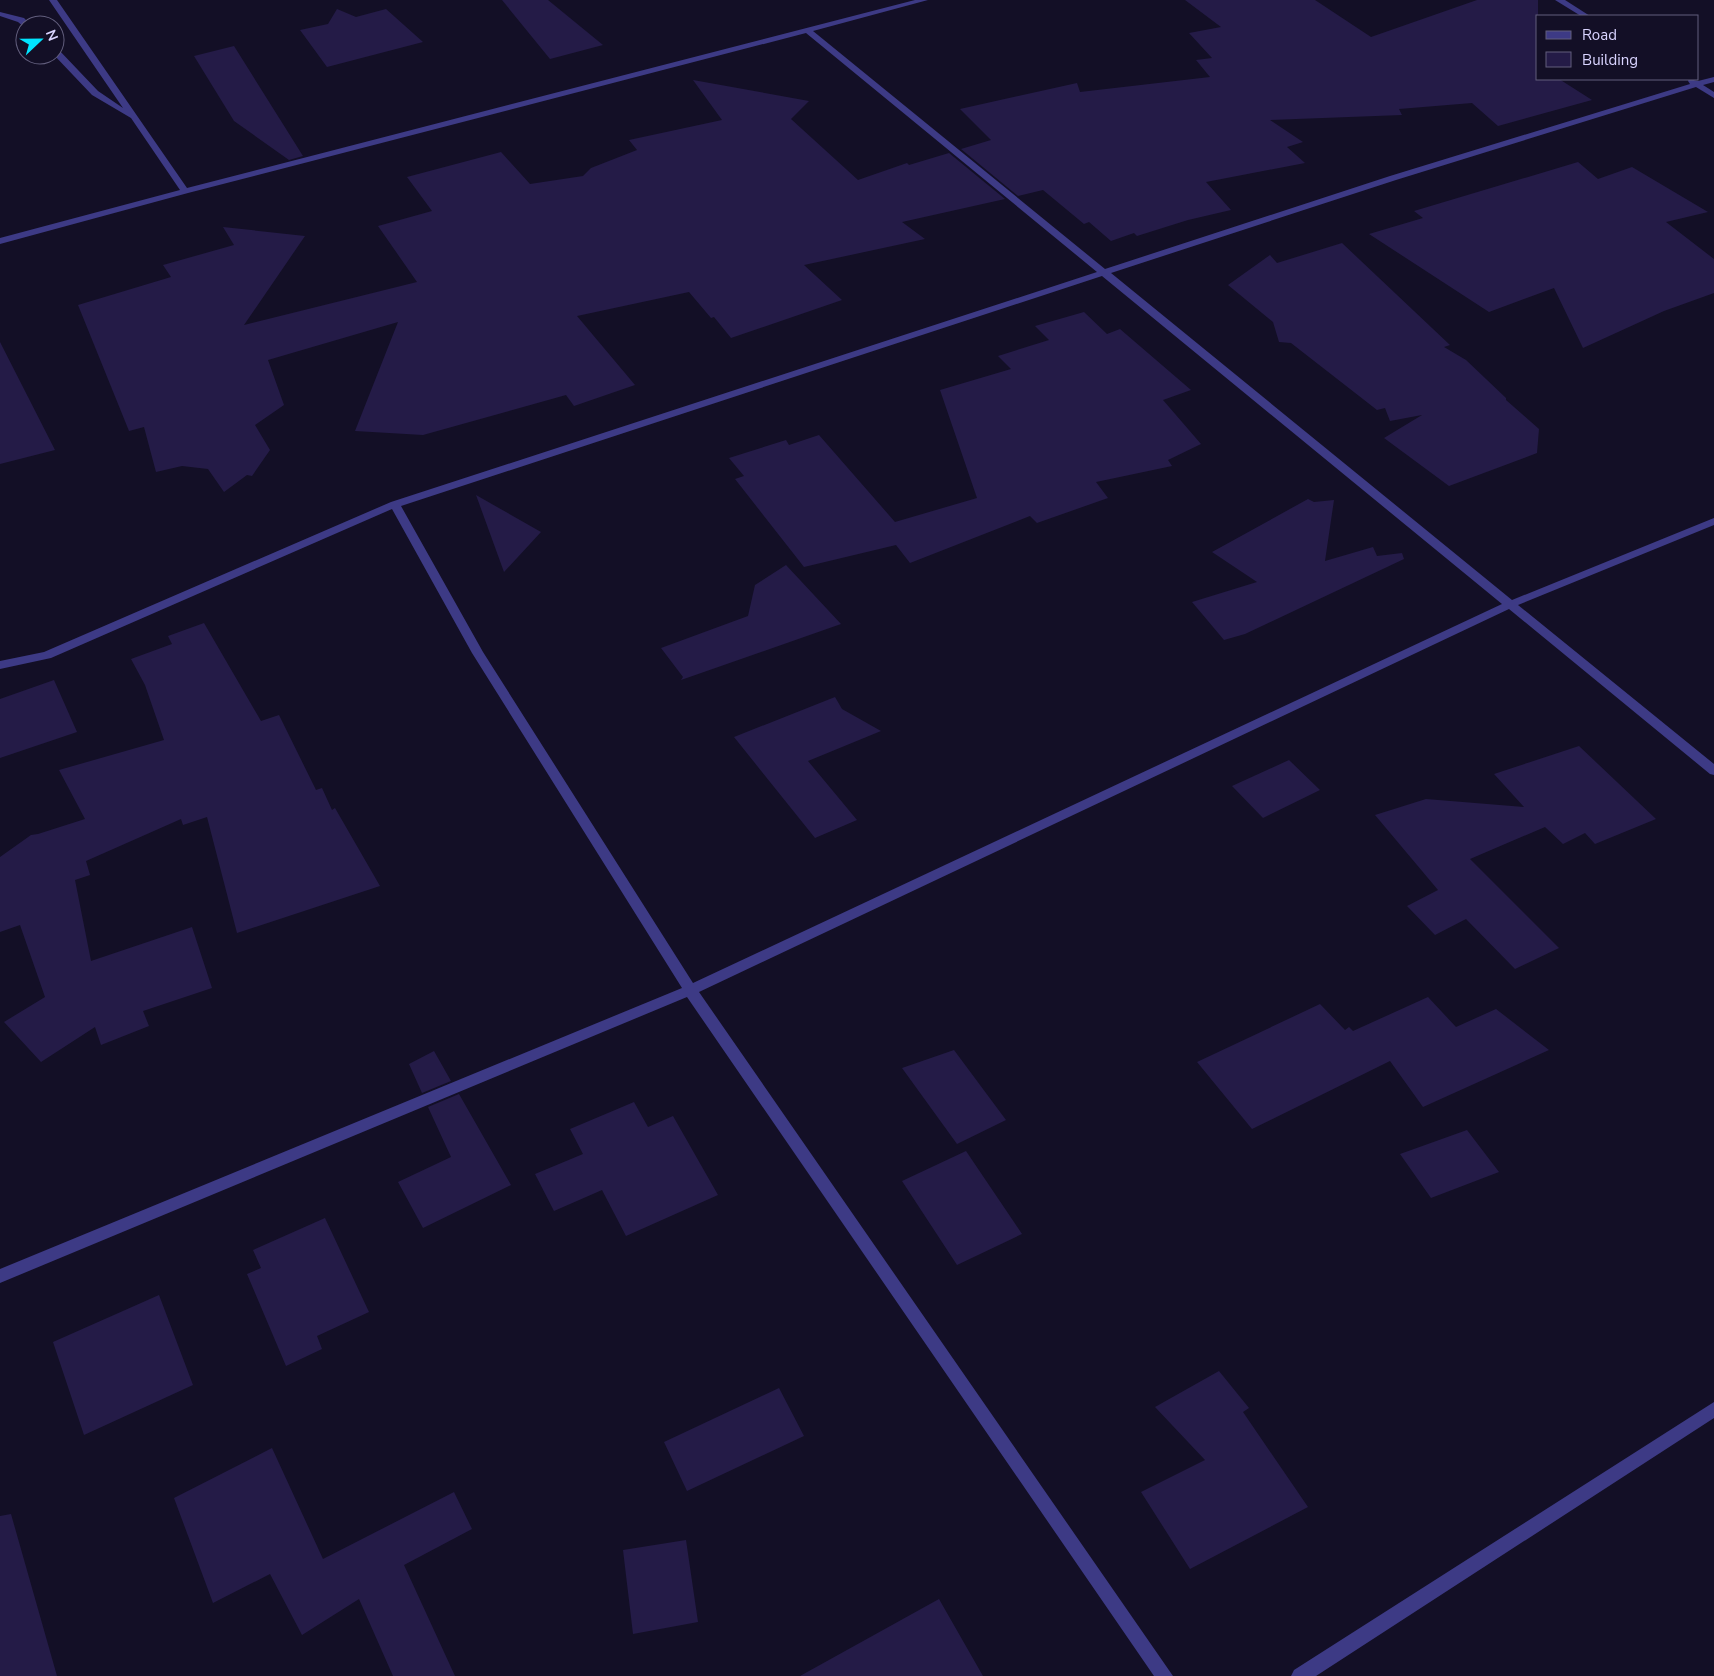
<svg xmlns="http://www.w3.org/2000/svg" width="1714" height="1676" viewBox="0 0 1714 1676" font-family="'Nunito Sans',sans-serif">
	<style>
		.building { fill: #241b47 }
		.lines { fill: none; stroke-linecap: round; stroke-linejoin: round }
		.street { fill: #3d3a85; fill-rule: evenodd }
	</style>
	<rect width="100%" height="100%" fill="#130f26"/>
	<path class="building" d="M502,0H548L603,45L550,59Z
		M1185,0H1315L1371,37L1477,0H1538V79H1559L1592,100L1498,126L1472,103L1399,109L1402,115L1270,120L1303,142L1287,147L1305,163L1206,182L1231,210L1188,220L1137,236L1134,233L1111,241L1089,222L1084,224L1043,190L1018,196L961,149L991,140L960,109L1077,83L1080,92L1210,77L1196,60L1212,58L1189,33L1221,27Z
		M337,9L356,17L386,9L423,42L327,67L300,30L328,24Z
		M234,46L303,156L289,160L234,121L194,56Z
		M693,80L809,101L791,119L858,180L907,163L909,165L949,153L1005,199L902,222L925,239L804,265L842,300L731,338L714,317L711,318L689,292L577,316L635,385L574,406L566,395L423,435L355,431L398,322L268,360L284,405L255,425L270,450L252,476L247,475L224,492L208,469L182,466L156,472L144,427L129,431L78,305L171,277L163,265L234,245L223,227L305,236L244,325L417,282L378,226L432,211L407,177L501,152L530,184L583,176L591,168L637,150L629,140L722,120Z
		M1578,162L1598,179L1632,167L1708,212L1666,222L1714,259V293L1664,311L1583,348L1554,288L1489,312L1369,234L1423,218L1414,211Z
		M1342,243L1450,345L1444,347L1466,360L1506,398V400L1539,429L1537,453L1449,486L1384,438L1422,415L1390,421L1385,408L1377,410L1291,343L1279,342L1273,322L1228,285L1270,255L1277,263Z
		M1084,312L1107,334L1120,329L1191,390L1163,400L1201,444L1168,460L1172,466L1096,482L1108,498L1037,523L1030,516L910,563L896,545L804,567L735,479L744,476L729,458L786,440L789,445L819,435L895,522L977,498L940,390L1011,369L998,356L1049,340L1035,326Z
		M0,342L55,450L0,464Z
		M476,495L541,532L504,572Z
		M1308,499L1314,502L1334,500L1325,561L1373,547L1377,556L1402,553L1404,559L1245,634L1224,640L1192,602L1257,582L1212,552Z
		M786,565L841,624L681,680L683,677L661,648L748,616L755,585Z
		M204,623L261,721L279,715L316,790L322,788L332,810L335,808L380,886L237,933L207,817L183,825L181,819L86,861L90,875L75,880L91,961L192,927L212,988L143,1011L149,1026L101,1045L95,1027L41,1062L4,1022L45,997L20,925L0,932V857L31,835L38,834L85,819L59,770L164,740L145,685L131,659L172,644L168,636Z
		M54,680L77,732L0,758V699Z
		M835,697L842,709L881,731L808,761L857,820L815,838L734,737Z
		M1579,746L1656,819L1595,844L1585,833L1563,844L1545,827L1470,859L1559,948L1515,969L1466,919L1435,935L1407,906L1438,890L1375,815L1426,799L1524,807L1494,774Z
		M1289,760L1320,790L1263,818L1232,786Z
		M1428,997L1456,1027L1496,1009L1549,1050L1423,1107L1390,1061L1252,1129L1197,1062L1320,1004L1345,1030L1349,1027L1353,1031Z
		M954,1050L1006,1120L957,1144L902,1068Z
		M434,1051L451,1081L422,1093L409,1064Z
		M459,1094L511,1185L423,1228L398,1182L451,1157L428,1107Z
		M634,1102L648,1127L673,1116L718,1195L626,1236L602,1190L554,1211L535,1174L583,1154L570,1129Z
		M1467,1130L1499,1172L1431,1198L1400,1154Z
		M966,1151L1022,1234L957,1265L902,1181Z
		M325,1218L369,1312L317,1336L322,1349L286,1366L247,1274L261,1268L253,1250Z
		M159,1295L193,1385L84,1435L53,1342Z
		M1219,1371L1249,1408L1243,1412L1308,1507L1190,1569L1141,1492L1205,1460L1155,1407Z
		M779,1388L804,1436L687,1491L664,1442Z
		M272,1448L323,1559L454,1492L472,1529L404,1565L455,1676H393L359,1599L302,1635L270,1574L213,1603L174,1498Z
		M11,1514L57,1676H0V1516Z
		M686,1540L698,1622L633,1634L623,1550Z
		M939,1599L983,1676H800Z"/>
	<g class="lines">
		<path class="street" d="M49,0H57L187,188L915,0H928L813,31L1105,269L1390,176L1690,84L1688,81L1689,79L1698,81L1714,77V82L1703,85L1714,92V98L1696,87L1396,180L1111,273L1512,600L1714,518V525L1518,605L1714,764V775L1710,774L1509,609L699,992L1173,1676H1154L687,997L0,1283V1269L682,988L472,653L392,509L51,658L0,669V661L44,652L391,502L1097,272L806,33L188,193L0,244V238L180,190L131,118L92,95L54,55L55,49H58L98,91L123,108ZM1102,276L1502,604L693,983L483,652L401,506Z
			M1555,0H1565L1590,16H1581Z
			M0,12L24,18L31,25L24,27L18,22L0,16Z
			M1714,1402V1418L1316,1676H1291L1294,1670Z"/>
	</g>
	<rect x="1536" y="15" width="162" height="65" fill="#130f26" stroke="#625e7d"/>
	<rect x="1546" y="31" width="25" height="8" fill="#3d3a85" stroke="#625e7d"/>
	<text x="1582" y="40" font-size="15" fill="#d9d4ff">Road</text>
	<rect x="1546" y="52" width="25" height="15" fill="#241b47" stroke="#625e7d"/>
	<text x="1582" y="65" font-size="15" fill="#d9d4ff">Building</text>
	<g transform="translate(40 40) rotate(68)"><circle r="24" fill="#130f26" stroke="#625e7d"/>
	<path d="M0-4L9 19L0 12L-9 19Z" fill="#00e5ff"/>
	<text y="-8" font-size="14" font-weight="bold" text-anchor="middle" fill="#d9d4ff">N</text>
	</g>
</svg>
